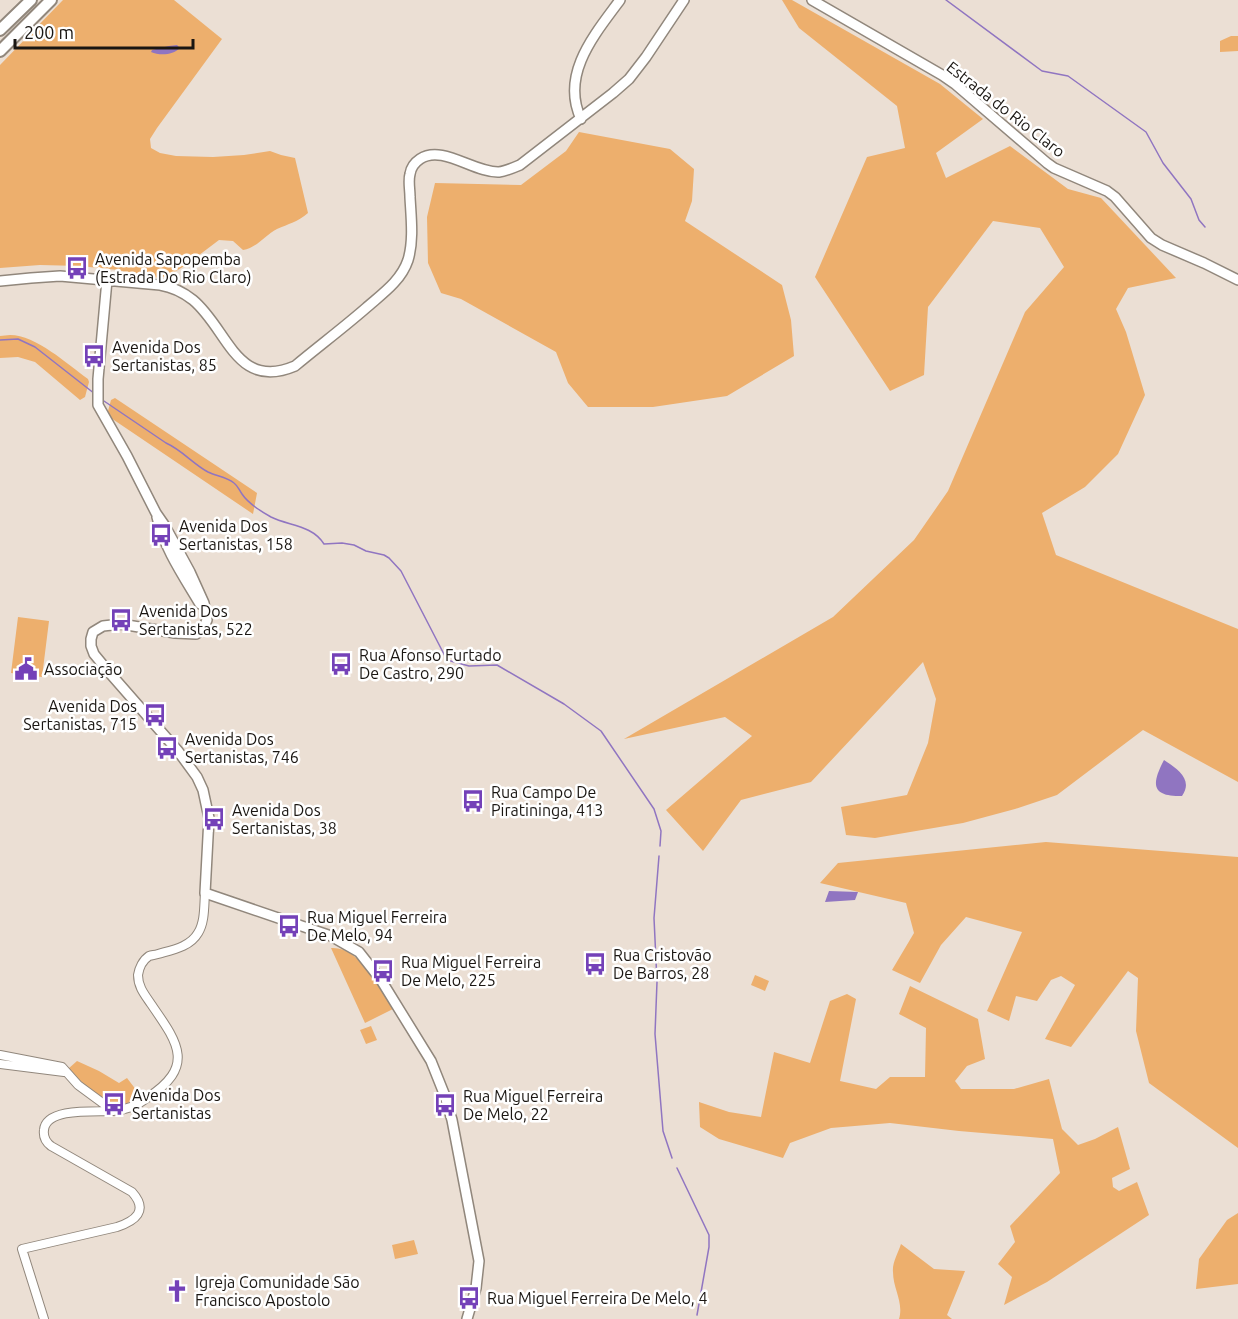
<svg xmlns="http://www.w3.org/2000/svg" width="1238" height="1319" viewBox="0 0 1238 1319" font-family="Ubuntu,sans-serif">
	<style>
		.green { fill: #edaf6d }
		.water { fill: #9075c1 }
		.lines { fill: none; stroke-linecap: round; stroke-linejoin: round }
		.stream { stroke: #9075c1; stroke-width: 1.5 }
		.tertiary-casing { stroke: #91877c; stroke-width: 10 }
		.secondary-casing { stroke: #91877c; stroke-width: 12 }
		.trunk-casing { stroke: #91877c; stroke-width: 14 }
		.tertiary { stroke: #fff; stroke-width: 8 }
		.secondary { stroke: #fff; stroke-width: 9 }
		.trunk { stroke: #fff; stroke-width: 10 }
		.labels { text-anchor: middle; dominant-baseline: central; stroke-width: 5; stroke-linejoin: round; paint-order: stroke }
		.street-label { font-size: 16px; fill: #1a1612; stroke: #fff }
		.poi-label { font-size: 16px; fill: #1a1612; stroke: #fff; text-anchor: start }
	</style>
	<rect width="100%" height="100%" fill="#ebdfd4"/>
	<path class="green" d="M63,0H174L222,39L157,128L150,139L151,148L160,153L176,156L213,157L244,155L270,151L281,155L295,158L308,213C298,222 288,224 277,229C265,235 257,248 243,250L233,241L219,240L186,265L168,276L153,278L118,270L80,266L40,265L0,268V65Z
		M782,0H792L940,84L983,119L936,153L946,178L1010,146L1068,189L1101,198L1176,278L1128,288L1116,309L1126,332L1145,395L1118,454L1085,487L1042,513L1056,555L1238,629V782L1143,730L1057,795L1015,809L963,823L875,838L846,835L841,807L907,795L928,743L936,699L923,662L811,782L741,800L703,851L666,810L752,736L725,717L624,739L833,617L914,540L948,491L1025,312L1064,267L1040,228L993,221L928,307L924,375L890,391L815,277L867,157L905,148L897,106L799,28Z
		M1231,36H1238V51L1220,52V41Z
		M579,132L670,149L694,169L692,201L685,221L782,285L791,320L794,356L727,396L653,407H588L568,383L556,352L461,299L441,293L428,263L427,217L435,183L521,185L566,151Z
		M10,335C36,335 67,364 88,379L89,382L85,397L80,400L35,362L18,357L0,358V336Z
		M115,398L257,493L253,514L108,416V411L111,400Z
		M18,617L49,621L42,677L11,673Z
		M1046,842L1238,857V1148L1149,1083L1136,1031L1138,978L1128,971L1071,1047L1045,1039L1075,985L1061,976L1051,980L1037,1001L1016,996L1009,1021L987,1011L1022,932L966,917L941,945L920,983L892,970L914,933L906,903L820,883L838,863Z
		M331,948C360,946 380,989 393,1009L365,1023Z
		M755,975L769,981L765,991L751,985Z
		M910,986L978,1019L985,1059L967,1066L955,1081L961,1089H1014L1049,1079L1062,1129L1078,1145L1095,1139L1118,1127L1130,1169L1112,1178L1113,1187L1119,1191L1137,1182L1149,1215L1047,1282L1004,1305L1012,1277L998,1264L1015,1242L1010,1226L1060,1173L1053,1139L959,1131L890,1123L831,1128L790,1143L783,1158L719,1139L700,1127L699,1102L729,1112L761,1117L774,1052L810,1063L830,1001L847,994L856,999L840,1081L876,1089L890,1077H925L926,1028L899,1014Z
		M371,1026L377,1040L366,1044L360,1030Z
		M77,1061L99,1071L119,1083L127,1078L140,1095C133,1099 127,1105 118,1106C105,1107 79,1079 68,1069Z
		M1238,1213V1284L1196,1289L1199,1259L1227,1220Z
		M414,1240L418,1254L395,1259L392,1245Z
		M901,1244L934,1269L965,1271L947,1315L952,1319H899C904,1302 893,1289 893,1272C892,1263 898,1253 901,1244Z"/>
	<path class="water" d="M177,45L180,48C173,55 160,56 151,52L152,50L169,46Z
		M1164,760C1176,768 1194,779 1182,796C1150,797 1152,783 1164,760Z
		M829,891L858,892L855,900L825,902Z"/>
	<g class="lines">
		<path class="stream" d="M946,0L1042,71L1068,76L1146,132L1163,163L1191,199L1199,220L1205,227
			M0,340L18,339L35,347L95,394
			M101,399L166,443C182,450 193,464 208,472C216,476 227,477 234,483C238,486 239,490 242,494C248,503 262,512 271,517C289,526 312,525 324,544L342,543L354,545L366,551L384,555L389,558L401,571L447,660L469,666L497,665L564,704L601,731L654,809L661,831L660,846
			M659,856L654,918L657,982L655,1034L663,1131L672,1158
			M677,1168L709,1235V1247L697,1315"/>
		<g class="tertiary-casing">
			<path id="tertiary" d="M0,1055L62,1067L78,1085L112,1110
				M0,1064L64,1072
				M44,1319L22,1249L117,1227C135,1221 149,1211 132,1192L51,1146C46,1142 43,1137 44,1130C46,1107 97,1112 113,1111C125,1110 138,1105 147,1098C196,1066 178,1043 151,1004C145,995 138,987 138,975C139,968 143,960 149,956C152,955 155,955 158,954C172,950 190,947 198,933C205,922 204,906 205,893"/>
		</g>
		<g class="secondary-casing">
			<path id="secondary" d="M812,0L942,75L955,84L1047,163L1054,168L1107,191L1115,197L1151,238L1162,245L1204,263L1238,280
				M581,119C560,74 595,34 620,0
				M107,280L98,379V405L127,456L156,513L165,526L190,572L204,603L207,620L203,629L196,634L175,633L121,624L103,626L93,632L91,639V646L94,654L108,671L178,751L197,777L203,790L209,818L205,893L331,936L359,952L381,980L431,1061L445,1096L452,1120L479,1261L476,1288L467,1319
				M0,281L31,278L60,276L160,285C172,287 183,292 193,300C228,329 236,391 295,366C319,346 343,328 366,308C382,294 401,281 408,260C414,240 411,217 410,197C410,189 408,181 410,174C411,167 414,163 420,159C442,144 474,173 499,172C506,171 513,168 520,165L613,93L629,79L646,57L684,0
				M157,517C164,548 184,577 200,604"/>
		</g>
		<g class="trunk-casing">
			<path id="trunk" d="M0,30L31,0
				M0,51L51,0"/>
		</g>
		<use href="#tertiary" class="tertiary"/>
		<use href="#secondary" class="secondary"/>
		<use href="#trunk" class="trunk"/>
	</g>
	<defs>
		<g id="bus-bare" transform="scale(1.8)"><path d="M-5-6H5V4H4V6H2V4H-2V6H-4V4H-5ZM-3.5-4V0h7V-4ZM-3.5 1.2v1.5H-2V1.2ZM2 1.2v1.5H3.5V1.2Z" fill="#7441b8" stroke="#fff" stroke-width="2.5" paint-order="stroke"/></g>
		<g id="civic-bare" transform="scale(1.8)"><path d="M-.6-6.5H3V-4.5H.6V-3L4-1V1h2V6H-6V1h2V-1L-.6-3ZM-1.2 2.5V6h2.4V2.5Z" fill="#7441b8" stroke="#fff" stroke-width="2.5" paint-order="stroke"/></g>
		<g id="church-bare" transform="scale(1.8)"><path d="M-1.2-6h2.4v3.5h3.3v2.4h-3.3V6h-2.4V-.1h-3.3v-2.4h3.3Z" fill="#7441b8" stroke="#fff" stroke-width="2.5" paint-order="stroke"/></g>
	</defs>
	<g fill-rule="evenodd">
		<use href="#bus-bare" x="77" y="268"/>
		<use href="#bus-bare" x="94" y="356"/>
		<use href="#bus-bare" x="161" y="535"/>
		<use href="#bus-bare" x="121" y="620"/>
		<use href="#bus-bare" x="341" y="664"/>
		<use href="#civic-bare" x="26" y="669"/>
		<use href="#bus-bare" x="155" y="715"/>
		<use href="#bus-bare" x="167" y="748"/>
		<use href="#bus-bare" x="473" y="801"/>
		<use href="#bus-bare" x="214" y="819"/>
		<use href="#bus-bare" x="289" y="926"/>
		<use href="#bus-bare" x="595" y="964"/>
		<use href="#bus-bare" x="383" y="971"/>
		<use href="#bus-bare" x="114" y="1104"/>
		<use href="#bus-bare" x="445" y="1105"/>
		<use href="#church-bare" x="177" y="1291"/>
		<use href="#bus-bare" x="469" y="1298"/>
	</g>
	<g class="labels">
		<g class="street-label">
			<text transform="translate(1006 109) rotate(38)">Estrada do Rio Claro</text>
		</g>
		<g class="poi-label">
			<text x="95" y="259">Avenida Sapopemba<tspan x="95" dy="18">(Estrada Do Rio Claro)</tspan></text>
			<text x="112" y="347">Avenida Dos<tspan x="112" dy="18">Sertanistas, 85</tspan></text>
			<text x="179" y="526">Avenida Dos<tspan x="179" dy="18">Sertanistas, 158</tspan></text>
			<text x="139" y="611">Avenida Dos<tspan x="139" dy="18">Sertanistas, 522</tspan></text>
			<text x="359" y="655">Rua Afonso Furtado<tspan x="359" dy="18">De Castro, 290</tspan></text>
			<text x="44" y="669">Associação</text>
			<text x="137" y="706" text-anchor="end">Avenida Dos<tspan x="137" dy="18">Sertanistas, 715</tspan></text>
			<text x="185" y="739">Avenida Dos<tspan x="185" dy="18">Sertanistas, 746</tspan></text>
			<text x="491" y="792">Rua Campo De<tspan x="491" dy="18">Piratininga, 413</tspan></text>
			<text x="232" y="810">Avenida Dos<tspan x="232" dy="18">Sertanistas, 38</tspan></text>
			<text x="307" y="917">Rua Miguel Ferreira<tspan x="307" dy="18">De Melo, 94</tspan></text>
			<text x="613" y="955">Rua Cristovão<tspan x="613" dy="18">De Barros, 28</tspan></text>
			<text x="401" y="962">Rua Miguel Ferreira<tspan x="401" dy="18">De Melo, 225</tspan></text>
			<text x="132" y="1095">Avenida Dos<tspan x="132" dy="18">Sertanistas</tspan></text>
			<text x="463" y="1096">Rua Miguel Ferreira<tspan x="463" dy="18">De Melo, 22</tspan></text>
			<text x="195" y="1282">Igreja Comunidade São<tspan x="195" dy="18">Francisco Apostolo</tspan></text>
			<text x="487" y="1298">Rua Miguel Ferreira De Melo, 4</text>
		</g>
	</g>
	<path d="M15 39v9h178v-9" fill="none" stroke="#1a1612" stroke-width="3"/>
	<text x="24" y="39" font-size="18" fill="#1a1612" stroke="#ffffff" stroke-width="4.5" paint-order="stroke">200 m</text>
</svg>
